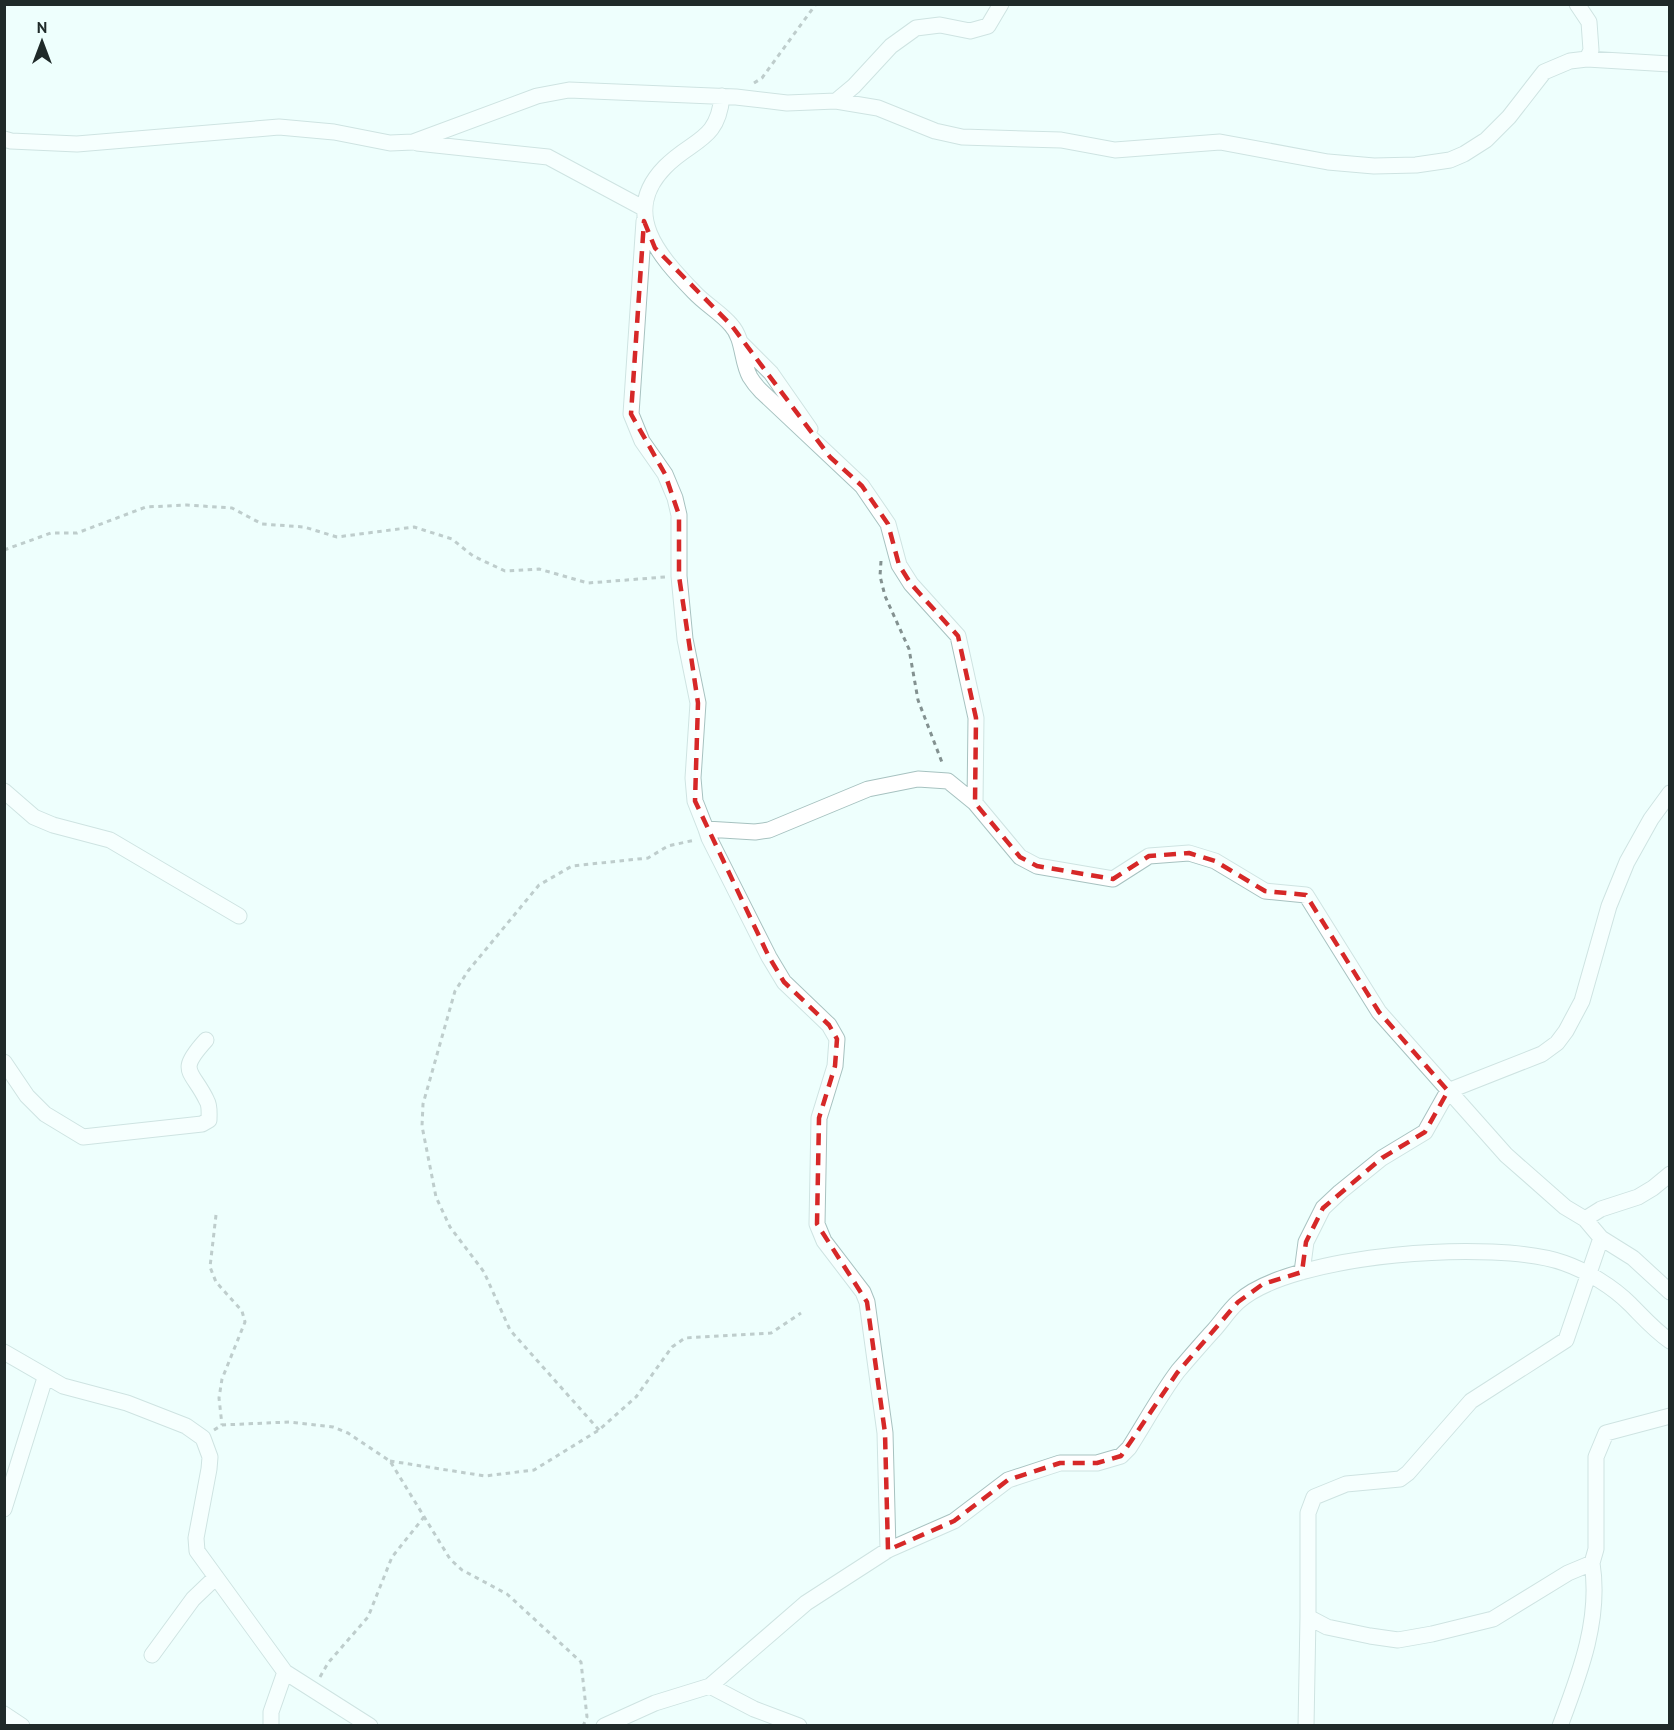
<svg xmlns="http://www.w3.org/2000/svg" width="1674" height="1730" viewBox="0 0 1674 1730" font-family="'PT Sans',sans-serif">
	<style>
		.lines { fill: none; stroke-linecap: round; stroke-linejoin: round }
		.street-casing { stroke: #a7c2c0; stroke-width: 17 }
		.path { stroke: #839190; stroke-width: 3; stroke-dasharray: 4.5 4.5; stroke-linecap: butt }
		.street { stroke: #fff; stroke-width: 15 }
		.marked { fill: none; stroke: #d62828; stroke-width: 4.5; stroke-dasharray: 12 8; stroke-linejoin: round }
	</style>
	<rect width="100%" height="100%" fill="#eefffd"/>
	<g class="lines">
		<g class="street-casing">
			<path id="street" d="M1577,4L1589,22L1591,50L1587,59
				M722,96C718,142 692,139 665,167C620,213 659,256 694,292C705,304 721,313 731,325C744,339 741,361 750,377C753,382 757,387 761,391L862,486L888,524L899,565L911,584L958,636L976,718L975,803
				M836,101L854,86L891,46L916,28L940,25L970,31L988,26L1001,4
				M4,139L11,141L77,144L279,127L334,132L390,143L413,142L537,96L569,90L736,97L787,103L836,101L878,108L935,131L962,137L1061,140L1115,150L1220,142L1328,162L1374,166L1416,165L1450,160L1464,154L1486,140L1509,117L1544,72L1570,61L1587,59L1670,64
				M417,143L548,157L643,208
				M644,221L631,414L642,441L665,474L675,498L679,515V576L685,639L698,703L693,778L695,801L706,829L755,832L769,830L868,789L918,779L948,781L975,803L1020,857L1037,866L1113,879L1149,856L1189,853L1215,861L1265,891L1306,895L1379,1012L1506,1155L1565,1207L1585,1219L1601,1238L1633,1258L1670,1292
				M741,343L771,373L810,429
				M4,791L34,817L53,825L110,840L239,916
				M706,829L709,838L769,957L784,982L829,1025L837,1039L835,1066L819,1118L817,1224L824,1241L863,1292L867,1302L885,1433L888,1550
				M4,1062L27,1096L45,1114L83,1137L202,1124L209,1120C209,1114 210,1106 207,1101C192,1069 176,1073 206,1040
				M1585,1219L1601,1209L1638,1197L1653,1188L1670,1174
				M1601,1238L1566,1340L1471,1401L1408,1473L1400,1479L1346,1484L1314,1497L1308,1513V1617L1327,1627L1370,1636L1398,1640L1432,1634L1493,1619L1568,1573L1592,1563L1596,1549V1457L1606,1433L1670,1416
				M1302,1272L1306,1242L1323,1208L1340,1192L1382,1158L1425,1132L1448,1091L1542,1054L1557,1043L1566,1031L1582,1001L1609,906L1627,862L1651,819L1670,793
				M4,1352L63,1386L127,1403L186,1426L203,1438L210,1457L209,1469L196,1538L197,1551L285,1672L370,1726
				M4,1509L45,1378
				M152,1655L193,1599L216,1577
				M710,1686L806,1603L888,1550L954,1521L1008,1480L1060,1463H1097L1121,1456L1129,1448C1145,1423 1160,1395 1178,1371C1190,1357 1202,1343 1214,1330C1222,1321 1229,1310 1238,1302C1291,1253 1497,1239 1564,1263C1587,1271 1613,1287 1630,1304C1643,1317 1654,1330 1670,1341
				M4,1714L22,1726
				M271,1726V1712L285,1672
				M604,1726L655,1703L710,1686L754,1709L799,1726
				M1306,1726L1308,1617
				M1560,1726C1580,1673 1601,1619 1592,1563"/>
		</g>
		<path class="path" d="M754,83L762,78L816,4
			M4,550L51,533H77L146,507L187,505L232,508L262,524L304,527L337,537L414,527L452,539L473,556L505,571L539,569L588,583L665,577
			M881,561L880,576L885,596L909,649L918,700L943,765
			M216,1215L210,1267L216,1282L242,1311L245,1322L222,1379L219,1398L222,1425
			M214,1430L222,1425L289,1422L333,1427L348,1433L390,1461L450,1559L462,1570L507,1594L581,1662L587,1717L583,1726
			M599,1430L510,1330L484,1272L450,1227L436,1197L422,1126L423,1104L455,991L468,971L539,885L572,866L648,858L668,846L695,840
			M390,1461L485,1476L534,1470L599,1430L636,1397L672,1347L685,1338L771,1333L801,1313
			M320,1677L328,1663L368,1617L392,1557L424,1517"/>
		<use href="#street" class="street"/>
	</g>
	<path d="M0 0H1674V1730H0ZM644,221L655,248L732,326L830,457L862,486L888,524L899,565L911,584L958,636L976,718L975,803L1020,857L1037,866L1113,879L1149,856L1189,853L1215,861L1265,891L1306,895L1379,1012L1448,1091L1425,1132L1382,1158L1323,1208L1306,1242L1302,1272L1263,1284L1238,1302L1177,1373L1121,1456L1097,1463H1060L1008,1480L954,1521L888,1550L885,1433L867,1302L817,1224L819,1118L835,1066L837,1039L829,1025L784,982L769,957L695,801L698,703L679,576V515L665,474L631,414Z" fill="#eefffd" fill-opacity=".55" fill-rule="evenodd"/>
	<path class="marked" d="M644,221L655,248L732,326L830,457L862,486L888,524L899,565L911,584L958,636L976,718L975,803L1020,857L1037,866L1113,879L1149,856L1189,853L1215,861L1265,891L1306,895L1379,1012L1448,1091L1425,1132L1382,1158L1323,1208L1306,1242L1302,1272L1263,1284L1238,1302L1177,1373L1121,1456L1097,1463H1060L1008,1480L954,1521L888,1550L885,1433L867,1302L817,1224L819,1118L835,1066L837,1039L829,1025L784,982L769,957L695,801L698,703L679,576V515L665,474L631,414Z"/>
	<rect width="1674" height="1730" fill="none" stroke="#1f2a29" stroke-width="12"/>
	<g transform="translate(42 42)" stroke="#eefffd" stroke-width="4.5" paint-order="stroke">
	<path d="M0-4.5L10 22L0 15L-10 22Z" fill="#1f2a29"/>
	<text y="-9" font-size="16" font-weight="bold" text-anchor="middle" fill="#1f2a29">N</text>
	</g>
</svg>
